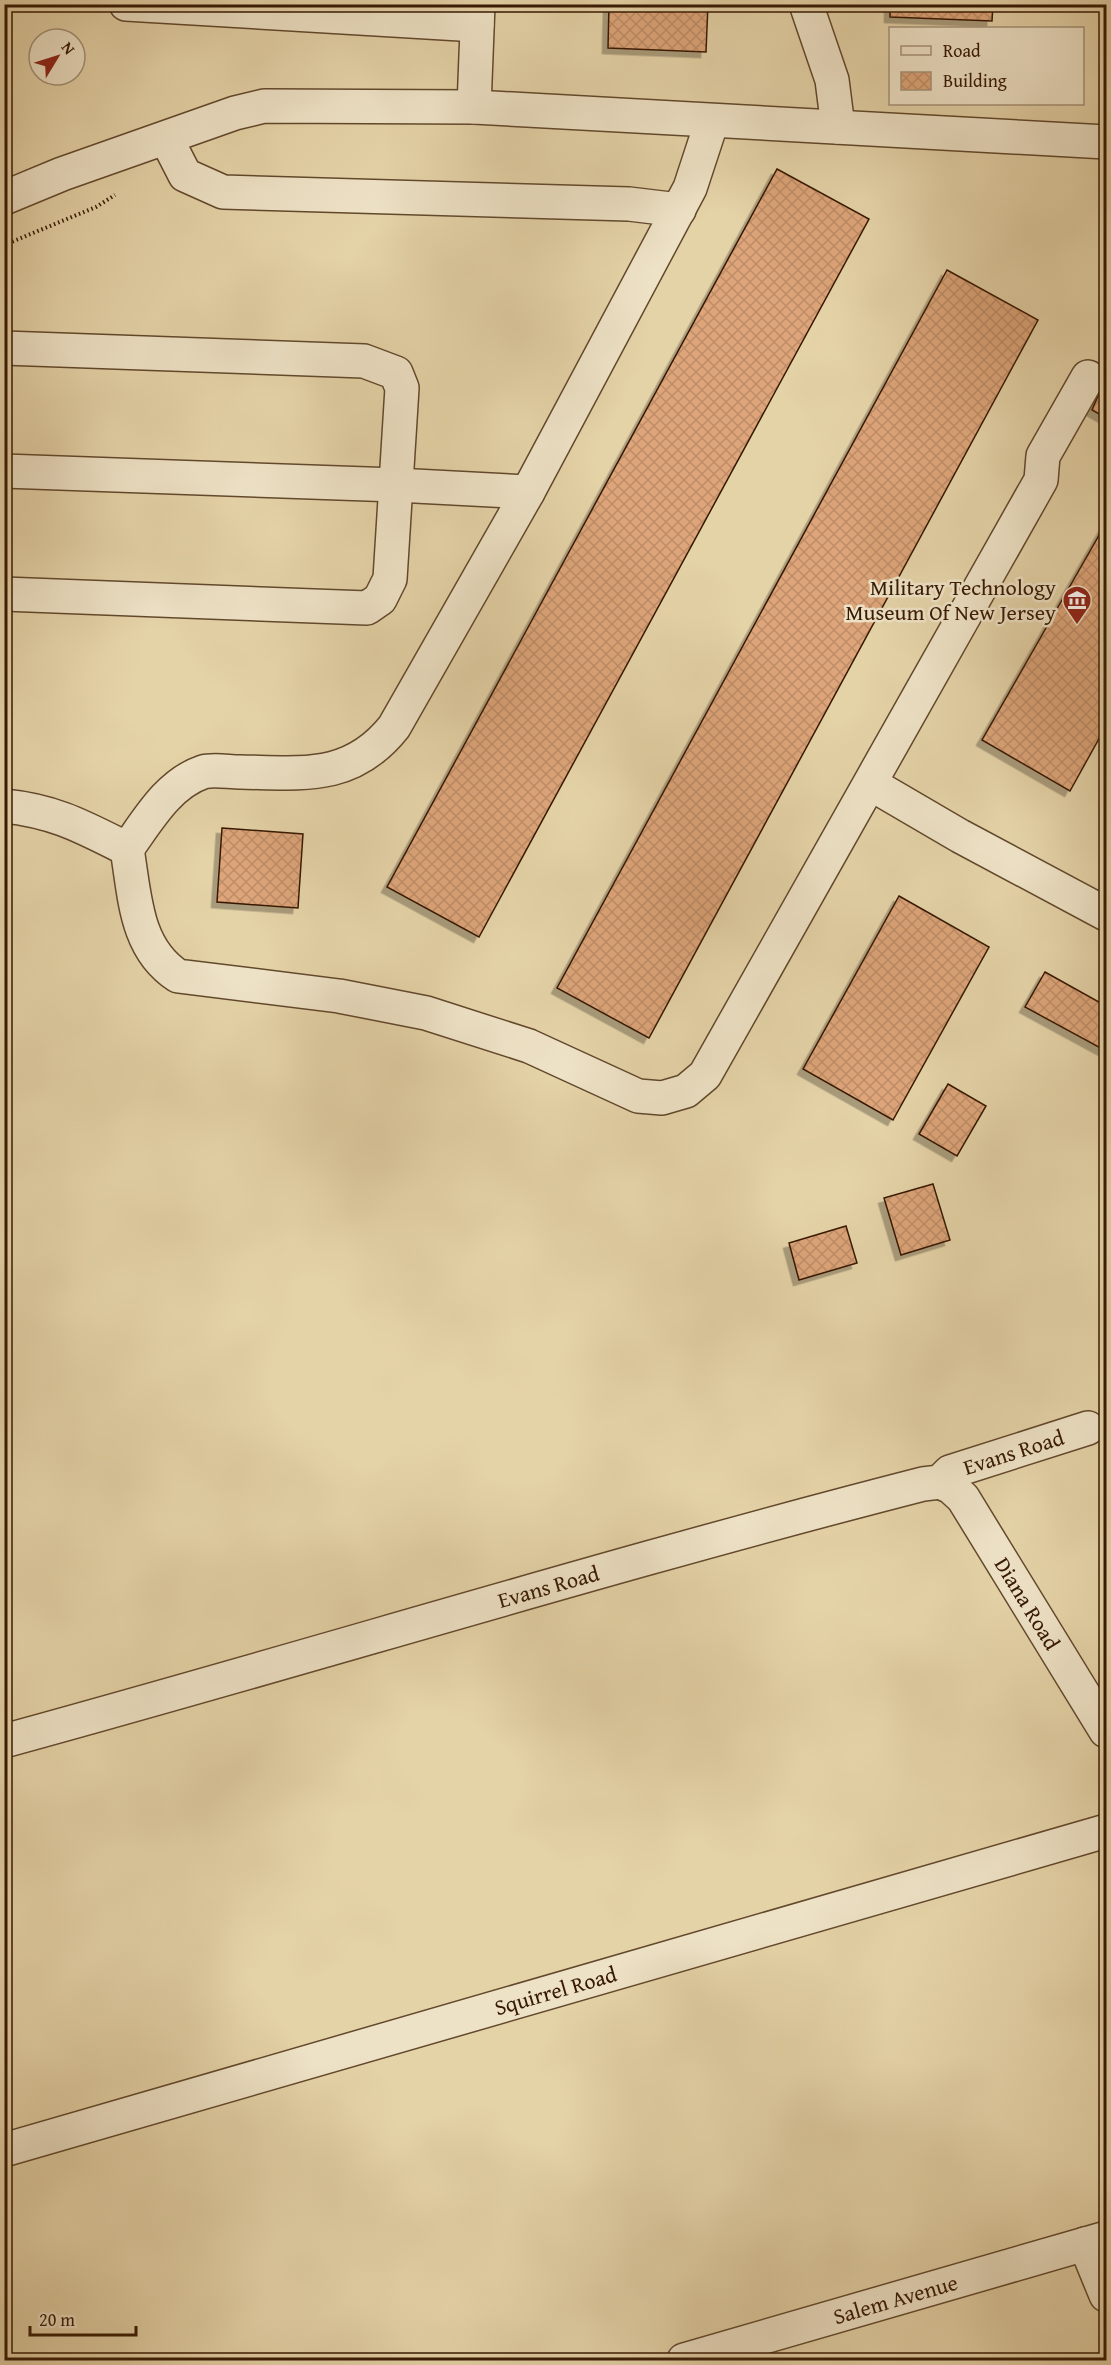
<svg xmlns="http://www.w3.org/2000/svg" width="1111" height="2365" viewBox="0 0 1111 2365" font-family="'Gentium Book Plus',serif">
	<style>
		.building { fill: url(#building-cross-hatch); stroke: #371903; stroke-width: 1.5; filter: url(#shadow) }
		.lines { fill: none; stroke-linecap: round; stroke-linejoin: round }
		.minor-casing { stroke: #62482c; stroke-width: 36 }
		.path { stroke: #371903; stroke-width: 4; stroke-dasharray: 1.5 3; stroke-linecap: butt }
		.minor { stroke: #eee2c6; stroke-width: 33 }
		.labels { text-anchor: middle; dominant-baseline: central; stroke-width: 5; stroke-linejoin: round; paint-order: stroke }
		.poi-label { font-size: 22px; fill: #371903; stroke: #eee2c6; text-anchor: end }
		.street-label { font-size: 22px; fill: #371903; stroke: #eee2c6 }
	</style>
	<defs>
		<pattern id="building-cross-hatch" width="8" height="8" patternUnits="userSpaceOnUse" patternTransform="scale(1.5)"><rect width="8" height="8" fill="#dda579"/><path d="M0 0l8 8M0 8l8-8" fill="none" stroke="#be8d67"/></pattern>
		<filter id="shadow"><feDropShadow dx="-5.5" dy="5.5" stdDeviation="0" flood-color="#0004"/></filter>
	</defs>
	<rect width="100%" height="100%" fill="#e5d3a8"/>
	<filter id="stains"><feTurbulence type="fractalNoise" baseFrequency=".00333" numOctaves="4"/><feColorMatrix values="0 0 0 0 .2 0 0 0 0 .09 0 0 0 0 .02 0 0 0 .5 -.17"/></filter>
	<radialGradient id="worn" r=".72"><stop offset=".6" stop-color="#630" stop-opacity="0"/><stop offset="1" stop-color="#630" stop-opacity=".3"/></radialGradient>
	<path class="building" d="M609,4H708L706,52L608,48Z
		M890,4H993L992,21L890,17Z
		M777,169L869,219L479,937L387,887Z
		M947,270L1038,320L649,1038L557,988Z
		M1106,377V418L1092,410Z
		M1106,523V726L1070,791L982,740Z
		M222,828L303,834L298,908L217,902Z
		M899,896L989,947L893,1120L803,1069Z
		M1045,972L1106,1006V1051L1025,1007Z
		M948,1084L986,1106L957,1156L919,1134Z
		M933,1184L950,1240L901,1255L884,1198Z
		M846,1226L857,1263L799,1280L789,1243Z"/>
	<g class="lines">
		<g class="minor-casing">
			<g id="minor">
				<path d="M126,4L477,25"/>
				<path d="M806,4L832,80L838,127"/>
				<path d="M474,107L478,4"/>
				<path d="M166,138L185,175L223,192L629,204L679,210"/>
				<path d="M4,198L62,174L235,113L264,106L474,107L1106,142"/>
				<path d="M4,348L364,361L396,373L402,388L390,579L380,599L367,608L4,594"/>
				<path d="M4,471L396,485L528,492"/>
				<path d="M871,784L960,836L1106,914"/>
				<path d="M4,806C55,811 83,827 127,849C135,896 135,948 178,976L339,996L426,1013L529,1046L638,1096L662,1098L686,1091L705,1075C816,876 930,679 1041,480L1043,456L1088,377"/>
				<path d="M127,849C148,820 168,784 203,772C213,769 229,772 240,772C302,773 351,781 394,727L528,492L690,188L712,121"/>
				<path id="s1" d="M940,1482L951,1487L963,1498L1106,1731"/>
				<path id="s2" d="M4,1741C311,1657 615,1563 923,1484L940,1482L950,1472L1088,1428"/>
				<path id="s3" d="M4,2150L1106,1831"/>
				<path d="M1085,2244L1106,2295"/>
				<path id="s4" d="M684,2360L1106,2238"/>
			</g>
		</g>
		<path class="path" d="M4,245L96,207L115,195"/>
		<use href="#minor" class="minor"/>
	</g>
	<defs>
		<g id="museum-pin" transform="scale(1.5)"><path d="M0 17L-7.5 6A9.5 9.5 0 1 1 7.5 6Z" fill="#8f2418" stroke="#eee2c6"/><path d="M0-6L6-3V-2H-6V-3ZM-5-1h2V3h-2ZM-1-1h2V3h-2ZM3-1h2V3H3ZM-6 4H6V6H-6Z" fill="#fff"/></g>
	</defs>
	<g fill-rule="evenodd">
		<use href="#museum-pin" x="1077" y="600"/>
	</g>
	<g class="labels">
		<g class="poi-label">
			<text x="1056" y="587">Military Technology<tspan x="1056" dy="25">Museum Of New Jersey</tspan></text>
		</g>
		<g class="street-label">
			<text stroke="none"><textPath href="#s2" startOffset="1052">Evans Road</textPath></text>
			<text stroke="none"><textPath href="#s2" startOffset="566">Evans Road</textPath></text>
			<text stroke="none"><textPath href="#s1" startOffset="152">Diana Road</textPath></text>
			<text stroke="none"><textPath href="#s3" startOffset="574">Squirrel Road</textPath></text>
			<text stroke="none"><textPath href="#s4" startOffset="220">Salem Avenue</textPath></text>
		</g>
	</g>
	<rect width="1111" height="2365" fill="none" stroke="#e5d3a8" stroke-width="24"/>
	<rect x="6" y="6" width="1099" height="2353" fill="none" stroke="#371903" stroke-width="3"/>
	<rect x="12" y="12" width="1087" height="2341" fill="none" stroke="#371903" stroke-width="1.5"/>
	<rect x="889" y="27" width="195" height="78" fill="#eee2c6" stroke="#a59278" stroke-width="1.5"/>
	<rect x="901" y="46" width="30" height="9" fill="#eee2c6" stroke="#a59278" stroke-width="1.5"/>
	<text x="943" y="57" font-size="18" fill="#371903">Road</text>
	<rect x="901" y="72" width="30" height="18" fill="url(#building-cross-hatch)" stroke="#a59278" stroke-width="1.5"/>
	<text x="943" y="87" font-size="18" fill="#371903">Building</text>
	<g transform="translate(57 57) rotate(52)"><circle r="28" fill="#eee2c6" stroke="#a59278" stroke-width="1.5"/>
	<path d="M0-4.5L10 22L0 15L-10 22Z" fill="#8f2418"/>
	<text y="-9" font-size="16" font-weight="bold" text-anchor="middle" fill="#371903">N</text>
	</g>
	<path d="M30 2326v9h106v-9" fill="none" stroke="#371903" stroke-width="3"/>
	<text x="39" y="2326" font-size="18" fill="#371903" stroke="#eee2c6" stroke-width="4.5" paint-order="stroke">20 m</text>
	<rect width="100%" height="100%" filter="url(#stains)"/>
	<rect width="100%" height="100%" fill="url(#worn)"/>
</svg>
